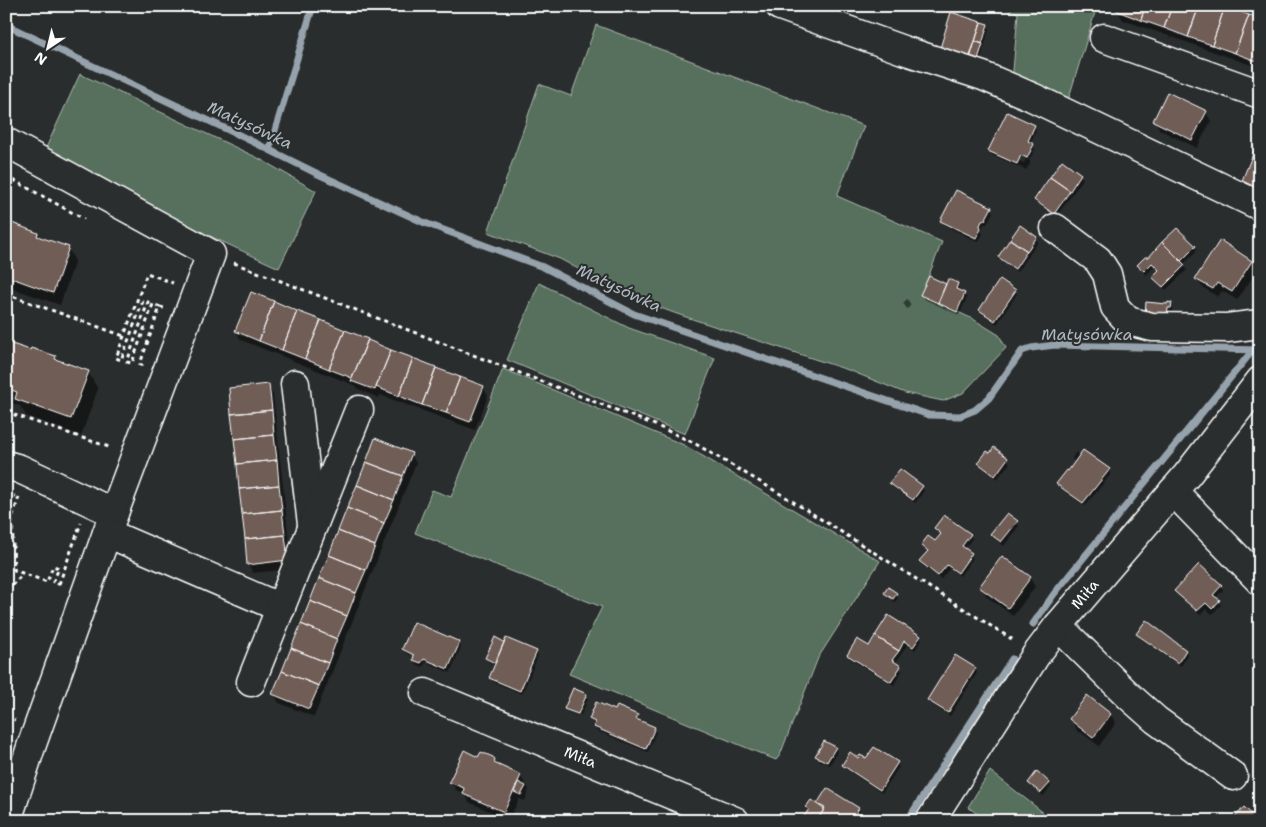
<svg xmlns="http://www.w3.org/2000/svg" width="1266" height="827" viewBox="0 0 1266 827" font-family="'Shantell Sans',sans-serif">
	<style>
		.green { fill: #57705d; stroke: #abb8ae }
		.shadow { fill: #0007; fill-rule: evenodd }
		.lines { fill: none; stroke-linecap: round; stroke-linejoin: round }
		.stream { stroke: #97a3ac; stroke-width: 7 }
		.building { fill: #6f5d57; stroke: #fff }
		.minor-casing { stroke: #fff; stroke-width: 31 }
		.path { stroke: #fff; stroke-width: 3; stroke-dasharray: 4 4; stroke-linecap: butt }
		.minor { stroke: #2a2d2e; stroke-width: 28 }
		.labels { text-anchor: middle; dominant-baseline: central; stroke-width: 4; stroke-linejoin: round; paint-order: stroke }
		.street-label { font-size: 15px; fill: #fff; stroke: #2a2d2e }
		.water-label { font-size: 16px; font-style: italic; fill: #b1bac1; stroke: #2a2d2e }
	</style>
	<rect width="100%" height="100%" fill="#2a2d2e"/>
	<filter id="ink" filterUnits="userSpaceOnUse"><feTurbulence type="fractalNoise" baseFrequency=".02" numOctaves="2"/><feDisplacementMap in="SourceGraphic" scale="10" xChannelSelector="R" yChannelSelector="G"/><feConvolveMatrix kernelMatrix="1 2 1 2 8 2 1 2 1" color-interpolation-filters="sRGB"/></filter>
	<g filter="url(#ink)">
		<path class="green" d="M1000,6H1097L1066,107L1012,82L1018,13Z
			M596,25L864,126L837,196L942,242L921,295L973,319L999,335L1006,348L963,393L943,401L905,393L851,371L677,314L628,296L560,259L488,232L539,84L571,96Z
			M80,74L258,158L316,191L279,268L156,211L45,150Z
			M539,283L629,328L715,358L685,434L507,360Z
			M503,369L684,445L880,561L818,658L780,755L776,760L569,674L602,607L415,533L432,490L451,497Z
			M990,771L1054,821H987L968,807Z"/>
		<path class="shadow" d="M1118,11L1260,20V68L1123,20Z
			M987,25L989,29L980,62L941,59Z
			M1206,112L1211,121L1197,148L1160,130L1155,121Z
			M1034,126L1036,130L1030,144L1035,149L1030,159L1020,154L1017,160L1024,163L1026,159L1030,160V164L1026,170L992,155L990,151Z
			M1080,175L1083,179L1056,217L1038,204L1035,200Z
			M991,208L993,212L987,224H984L981,231L983,234L978,242L944,225L942,221Z
			M6,226L37,234L40,238L68,248L75,261L60,305L6,286Z
			M1036,238L1038,242L1017,272L1002,261L999,257Z
			M1220,242L1252,262L1257,271L1237,300L1222,291L1218,297L1202,287L1197,279Z
			M1195,247L1197,251L1183,265L1187,270L1166,290L1156,281L1160,271L1155,266L1146,275L1139,265Z
			M957,284L959,288L958,291L964,294L967,298L959,315L924,299L922,295L947,285Z
			M1015,290L1017,294L997,324L983,314L981,310Z
			M251,294L483,387L488,396L475,430L380,395L379,398L358,389L356,386L241,340L236,331Z
			M907,299L911,305L907,309L903,303Z
			M1171,304L1173,308V312H1170L1168,321L1148,318Z
			M6,343L31,352L55,357L57,361L88,372L98,389L81,436L26,416L20,406L6,401Z
			M268,385L273,394L292,569L253,573L248,564Z
			M994,449L1007,459L1010,463L997,479L982,467L980,463L990,455Z
			M1076,452L1109,470L1111,474L1085,506L1060,488L1058,484L1075,463L1072,458Z
			M411,454L416,463L314,717L279,703L274,694Z
			M891,483L922,487L924,491L915,503L893,487Z
			M1017,522L1019,526L1004,546L994,538L992,534Z
			M936,528L970,535L972,539L964,549L973,558L960,576L950,568L941,579L923,566L921,562L928,553L922,546L935,543L942,535Z
			M1030,578L1035,587L1013,616L986,596L981,587Z
			M1221,586L1223,590L1216,598L1221,605L1212,614L1206,609L1200,615L1176,591Z
			M885,593L896,594L898,598L895,602L888,597Z
			M1138,634L1173,643L1186,651L1188,655L1181,666L1140,638Z
			M920,636L922,640L915,650L907,645L895,664L902,671L894,685L850,659L848,655L869,647Z
			M495,639L505,644L536,652L538,656L522,694L493,682L491,678L496,666L489,662L486,658Z
			M459,643L461,647L450,673L426,662L423,667L416,664L414,660L415,657L406,653L403,649Z
			M6,661L13,673L6,692Z
			M975,669L977,673L950,716L931,704L929,700Z
			M586,695L588,699L581,715L567,709V712L580,718L568,713L566,709Z
			M1087,697L1111,715L1116,723L1099,746L1082,733L1078,732L1070,719Z
			M637,716L639,721L654,728L656,732L648,752L597,731L595,727L596,725L590,719Z
			M835,748L837,752L830,765L819,760L816,756Z
			M478,758L494,760L498,767L520,776L529,789L525,801L519,799L509,820L469,802L465,794L456,790L451,782Z
			M859,760L897,763L899,767L882,793L846,769L843,765Z
			M1030,783H1049L1051,787L1043,796L1032,787Z
			M828,789L860,811L863,815L860,821H803L817,806ZM821,804L827,808L824,811L820,807Z
			M1228,816L1233,821H1224Z"/>
		<g class="lines">
			<path class="stream" d="M6,25L239,135L318,174L425,223L543,267L634,314L929,415L960,416L975,410L989,398L1022,351L1031,348L1055,345L1260,350
				M269,150L313,6
				M1033,624L1054,594L1253,350
				M907,821L1012,659"/>
		</g>
		<path class="building" d="M1119,6H1145L1141,20L1117,11Z
			M1145,6H1172L1164,28L1141,20Z
			M1172,6H1199L1188,37L1164,28Z
			M1199,6H1225L1212,45L1188,37Z
			M1225,6L1249,15L1235,53L1212,45Z
			M951,12L981,22L968,65L938,55Z
			M1249,15L1260,18L1259,62L1235,53Z
			M981,22L988,24L982,44L975,41Z
			M975,41L983,44L978,59L970,56Z
			M1167,92L1207,111L1192,140L1153,121Z
			M1007,112L1035,125L1028,141L1034,144L1027,158L1021,155L1017,164L988,151Z
			M1257,144L1260,145V191L1241,183Z
			M1062,160L1081,174L1070,191L1050,177Z
			M1050,177L1070,191L1054,214L1034,200Z
			M956,190L992,207L985,220L982,221L980,225L981,229L976,238L940,221Z
			M12,223L38,233L37,236L69,247L53,293L6,276V225L11,227Z
			M1020,225L1037,237L1027,251L1010,239Z
			M1177,228L1196,246L1181,261L1162,242Z
			M1010,239L1027,251L1015,269L998,257Z
			M1220,240L1252,261L1232,292L1217,283L1213,289L1195,279Z
			M1162,242L1185,265L1163,287L1152,277L1159,270L1152,263L1144,271L1137,265L1145,257H1149Z
			M929,276L946,284L938,303L920,295Z
			M948,279L958,283L956,289L965,293L957,312L938,303Z
			M1000,279L1016,290L995,321L979,310Z
			M251,292L274,301L259,341L235,331Z
			M274,301L297,311L282,350L259,341Z
			M1146,302L1167,304L1168,302L1172,303L1171,308H1168L1167,317L1145,314Z
			M297,311L321,320L305,359L282,350Z
			M321,320L345,330L329,369L305,359Z
			M345,330L368,339L352,378L329,369Z
			M368,340L391,350L375,390L351,381Z
			M6,342L30,350L31,348L56,356L55,359L89,371L71,419L15,399L17,392L6,388Z
			M391,350L413,358L399,396L376,387Z
			M413,358L436,367L422,405L399,396Z
			M436,368L460,377L446,413L422,405Z
			M460,377L484,386L470,422L446,413Z
			M269,384L272,410L231,414L229,388Z
			M272,410L274,435L234,439L231,414Z
			M274,435L277,460L237,464L234,439Z
			M375,438L412,453L403,476L366,462Z
			M994,447L1008,458L995,476L978,463L987,451L990,453Z
			M1083,450L1110,469L1083,503L1056,484L1067,470L1068,471Z
			M277,460L279,485L239,489L237,464Z
			M366,462L403,476L394,500L357,485Z
			M900,469L923,486L913,500L889,483Z
			M279,485L282,510L242,514L239,489Z
			M357,485L394,500L384,523L347,508Z
			M347,508L384,523L375,546L338,531Z
			M282,510L285,535L245,539L242,514Z
			M1007,513L1018,521L1001,542L990,534Z
			M944,515L971,534L962,546L972,553L958,573L947,565L938,576L919,561L928,551L921,545L928,536L935,541L941,534L934,528Z
			M338,531L375,546L366,570L329,555Z
			M285,535L288,560L247,565L245,539Z
			M329,555L366,570L356,593L319,578Z
			M1002,556L1031,577L1008,608L979,587Z
			M1199,564L1222,585L1213,595L1220,600L1212,609L1206,603L1197,611L1174,591Z
			M319,578L356,593L347,616L310,601Z
			M888,587L897,593L893,599L884,593Z
			M310,601L347,616L337,639L301,624Z
			M888,615L921,636L913,647L904,641L899,651L875,636Z
			M1146,620L1186,650L1178,663L1136,634Z
			M414,622L460,642L448,669L424,659L421,663L413,660L414,655L402,649Z
			M301,624L337,639L328,663L291,648Z
			M875,636L899,651L892,660L901,666L891,682L847,655L857,639L869,646Z
			M495,637L504,642L495,663L485,658Z
			M506,638L537,651L520,691L489,678Z
			M291,648L328,663L319,686L282,671Z
			M955,655L976,668L948,713L927,700Z
			M282,671L319,686L309,709L272,694Z
			M573,688L587,694L578,714L564,709Z
			M1087,695L1111,714L1093,738L1069,719Z
			M596,702L615,710L617,706L638,715L636,719L655,727L646,749L594,727L595,722L589,719Z
			M824,741L836,747L827,762L815,756Z
			M874,747L898,762L880,790L842,765L850,752L858,758L860,755L866,758Z
			M464,750L478,757L481,752L493,757L495,759L494,763L521,775L504,812L463,794L464,788L449,782Z
			M1037,771L1050,783L1041,793L1028,783Z
			M518,782L526,786L521,795L514,792Z
			M827,788L859,808L851,821H817L825,808L817,804Z
			M811,800L824,809L817,821H801L809,809L806,807Z
			M1244,807L1259,821H1232Z
			M383,816L392,818L418,821H383Z"/>
		<g class="lines">
			<g class="minor-casing">
				<g id="minor">
					<path d="M780,6L903,50L983,76L1032,97L1260,206"/>
					<path d="M1104,38L1260,94"/>
					<path d="M6,142L211,254L114,513"/>
					<path d="M1055,228L1098,260L1107,274L1115,307L1128,321L1152,327L1227,328L1260,324"/>
					<path d="M295,384L312,524"/>
					<path d="M6,465L20,469L114,513L31,747L7,821"/>
					<path d="M1173,491L1260,581"/>
					<path d="M107,533L281,608"/>
					<path d="M1058,626L1129,696L1156,720L1233,776"/>
					<path d="M251,682L359,410"/>
					<path id="s1" d="M425,693L735,821"/>
					<path id="s2" d="M930,821L1036,655L1058,626L1187,475L1260,381"/>
				</g>
			</g>
			<path class="path" d="M6,176L84,219
				M234,263L655,425L694,443L784,496L1015,641
				M6,294L124,336
				M160,307L153,304L132,363L127,362L148,302L143,301L121,360L116,358L147,273L173,283
				M143,366L140,364L160,307L164,308
				M6,412L109,447
				M6,495L15,496
				M19,497L12,518L14,570L47,582L53,566L59,568L53,582L59,584
				M6,509L14,511
				M59,584L81,523
				M6,591L23,574
				M6,717L15,720"/>
			<use href="#minor" class="minor"/>
		</g>
	</g>
	<g class="labels">
		<g class="street-label">
			<text stroke="none"><textPath href="#s2" startOffset="275">Miła</textPath></text>
			<text stroke="none"><textPath href="#s1" startOffset="168">Miła</textPath></text>
		</g>
		<g class="water-label">
			<text transform="translate(250 125) rotate(25)">Matysówka</text>
			<text transform="translate(619 288) rotate(25)">Matysówka</text>
			<text x="1087" y="334">Matysówka</text>
		</g>
	</g>
	<rect width="1266" height="827" fill="none" stroke="#2a2d2e" stroke-width="25"/>
	<rect x="12" y="12" width="1241" height="802" fill="none" stroke="#fff" stroke-width="2" filter="url(#ink)"/>
	<g transform="translate(48 48) rotate(215)" stroke="#2a2d2e" stroke-width="4" paint-order="stroke">
	<path d="M0-4L9 19L0 12L-9 19Z" fill="#ffffff"/>
	<text y="-8" font-size="14" font-weight="bold" text-anchor="middle" fill="#ffffff">N</text>
	</g>
</svg>
